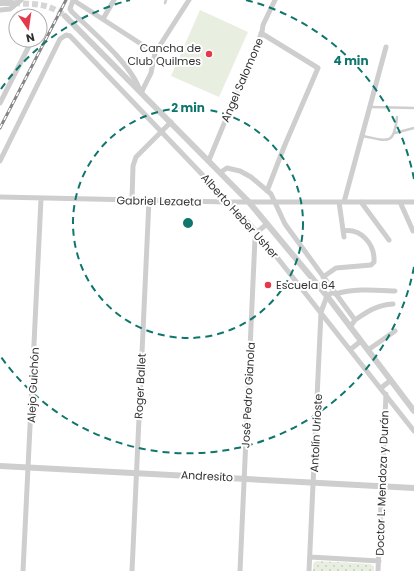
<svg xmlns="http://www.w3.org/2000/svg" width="414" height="571" viewBox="0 0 414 571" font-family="Poppins,sans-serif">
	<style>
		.grass { fill: #e8eee0 }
		.park { fill: url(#park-dots) }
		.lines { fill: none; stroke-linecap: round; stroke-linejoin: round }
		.tertiary-tunnel { stroke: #d6d6d6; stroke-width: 6; stroke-dasharray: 6 3; stroke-linecap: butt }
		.service { stroke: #cecece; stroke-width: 2.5 }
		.minor { stroke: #cecece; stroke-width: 5 }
		.tertiary { stroke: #cecece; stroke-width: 6 }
		.rail-casing { stroke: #868686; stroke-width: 3 }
		.rail { stroke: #fff; stroke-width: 1.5; stroke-dasharray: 4.5; stroke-linecap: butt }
		.ring { fill: none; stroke: #0f766e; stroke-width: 2; stroke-dasharray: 7 5 }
		.poi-dot { fill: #e4384c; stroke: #fff; stroke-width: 1.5 }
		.labels { text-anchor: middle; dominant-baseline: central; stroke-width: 4; stroke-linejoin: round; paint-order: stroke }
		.poi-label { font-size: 11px; fill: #313131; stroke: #fff; text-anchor: end }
		.street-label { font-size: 11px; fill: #313131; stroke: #fff }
		.centre { fill: #0f766e; stroke: #fff; stroke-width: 2 }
		.ring-label { font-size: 12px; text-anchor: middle; font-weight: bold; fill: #0f766e; stroke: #fff; stroke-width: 4; stroke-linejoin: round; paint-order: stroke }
	</style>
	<defs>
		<pattern id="park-dots" width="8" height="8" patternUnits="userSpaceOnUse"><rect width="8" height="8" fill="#e8eee0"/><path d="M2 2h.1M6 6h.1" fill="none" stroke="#c7cdc1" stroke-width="1.8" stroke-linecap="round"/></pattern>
	</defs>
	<rect width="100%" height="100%" fill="#fff"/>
	<path class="grass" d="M200,10L248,32L219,97L171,76Z"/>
	<path class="park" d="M316,561L371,564L374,567V571H313V564Z"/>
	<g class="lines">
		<path class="tertiary-tunnel" d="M14,3C33,4 49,3 65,16"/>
		<path class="service" d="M165,3L166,0
			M371,107L414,108
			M395,133L414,128
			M363,136C388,141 394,146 397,117"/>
		<path class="minor" d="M73,0L70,9L72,12C92,31 133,66 140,91
			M73,0L155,53
			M0,10L10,9L21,0
			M103,19L114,0
			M261,33L318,68L284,147L267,191
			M141,93L151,73L155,53L189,0
			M0,103L32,40
			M209,160L262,32L263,25L275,0
			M0,161L60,39L66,35L70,36L257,232L414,431
			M221,172L227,168L240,171L251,177L271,194L285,224L355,320L350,327
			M0,197L228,202H414
			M132,200L133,166L136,157L171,122
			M339,202L344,237
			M344,202L386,47
			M361,202L389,240
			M400,202L413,231
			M323,277L336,268L371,265L374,262C375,244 361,228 343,231
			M335,294C354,288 375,290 395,291
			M355,320C368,311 377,305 393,304
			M351,349L361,341
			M368,350L395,331
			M381,388L391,380
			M310,557L379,561
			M23,571L41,199
			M132,571L149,200
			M240,571L255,238L257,232L267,224
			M309,571L321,312L327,296L333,292
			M378,571L386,394"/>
		<path class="tertiary" d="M0,3H12
			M65,16L248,201L327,296L414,411
			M0,466L414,488"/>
		<g class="rail-casing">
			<path id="rail" d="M0,128L66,0"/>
		</g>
		<use href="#rail" class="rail"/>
	</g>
	<g class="ring">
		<circle cx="188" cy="223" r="115"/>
		<path d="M414 267A230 230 0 0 1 1 357M1 89A230 230 0 0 1 130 0M246 0A230 230 0 0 1 414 179"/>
	</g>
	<g class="poi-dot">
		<circle cx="209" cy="54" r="4"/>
		<circle cx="268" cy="285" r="4"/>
	</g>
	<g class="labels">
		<g class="poi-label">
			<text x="201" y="48">Cancha de<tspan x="201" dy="13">Club Quilmes</tspan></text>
			<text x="276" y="285" text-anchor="start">Escuela 64</text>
		</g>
		<g class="street-label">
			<text transform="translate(242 80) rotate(-67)">Angel Salomone</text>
			<text transform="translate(159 201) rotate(1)">Gabriel Lezaeta</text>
			<text transform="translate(240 216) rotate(48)">Alberto Heber Usher</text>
			<text transform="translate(33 385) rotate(-87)">Alejo Guichón</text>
			<text transform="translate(140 386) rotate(-87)">Roger Ballet</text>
			<text transform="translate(248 395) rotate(-87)">José Pedro Gianola</text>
			<text transform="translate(316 433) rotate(-87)">Antolín Urioste</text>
			<text transform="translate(207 476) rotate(3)">Andresito</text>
			<text transform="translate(382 483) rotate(-88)">Doctor L. Mendoza y Durán</text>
		</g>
	</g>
	<circle cx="188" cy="223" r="6" class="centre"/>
	<g class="ring-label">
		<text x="351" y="65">4 min</text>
		<text x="188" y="112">2 min</text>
	</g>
	<g transform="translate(28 28) rotate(167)"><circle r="19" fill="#ffffff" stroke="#adadad"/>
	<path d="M0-3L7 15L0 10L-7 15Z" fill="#e4384c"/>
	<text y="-6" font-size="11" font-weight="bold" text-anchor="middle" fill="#313131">N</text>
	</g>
</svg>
